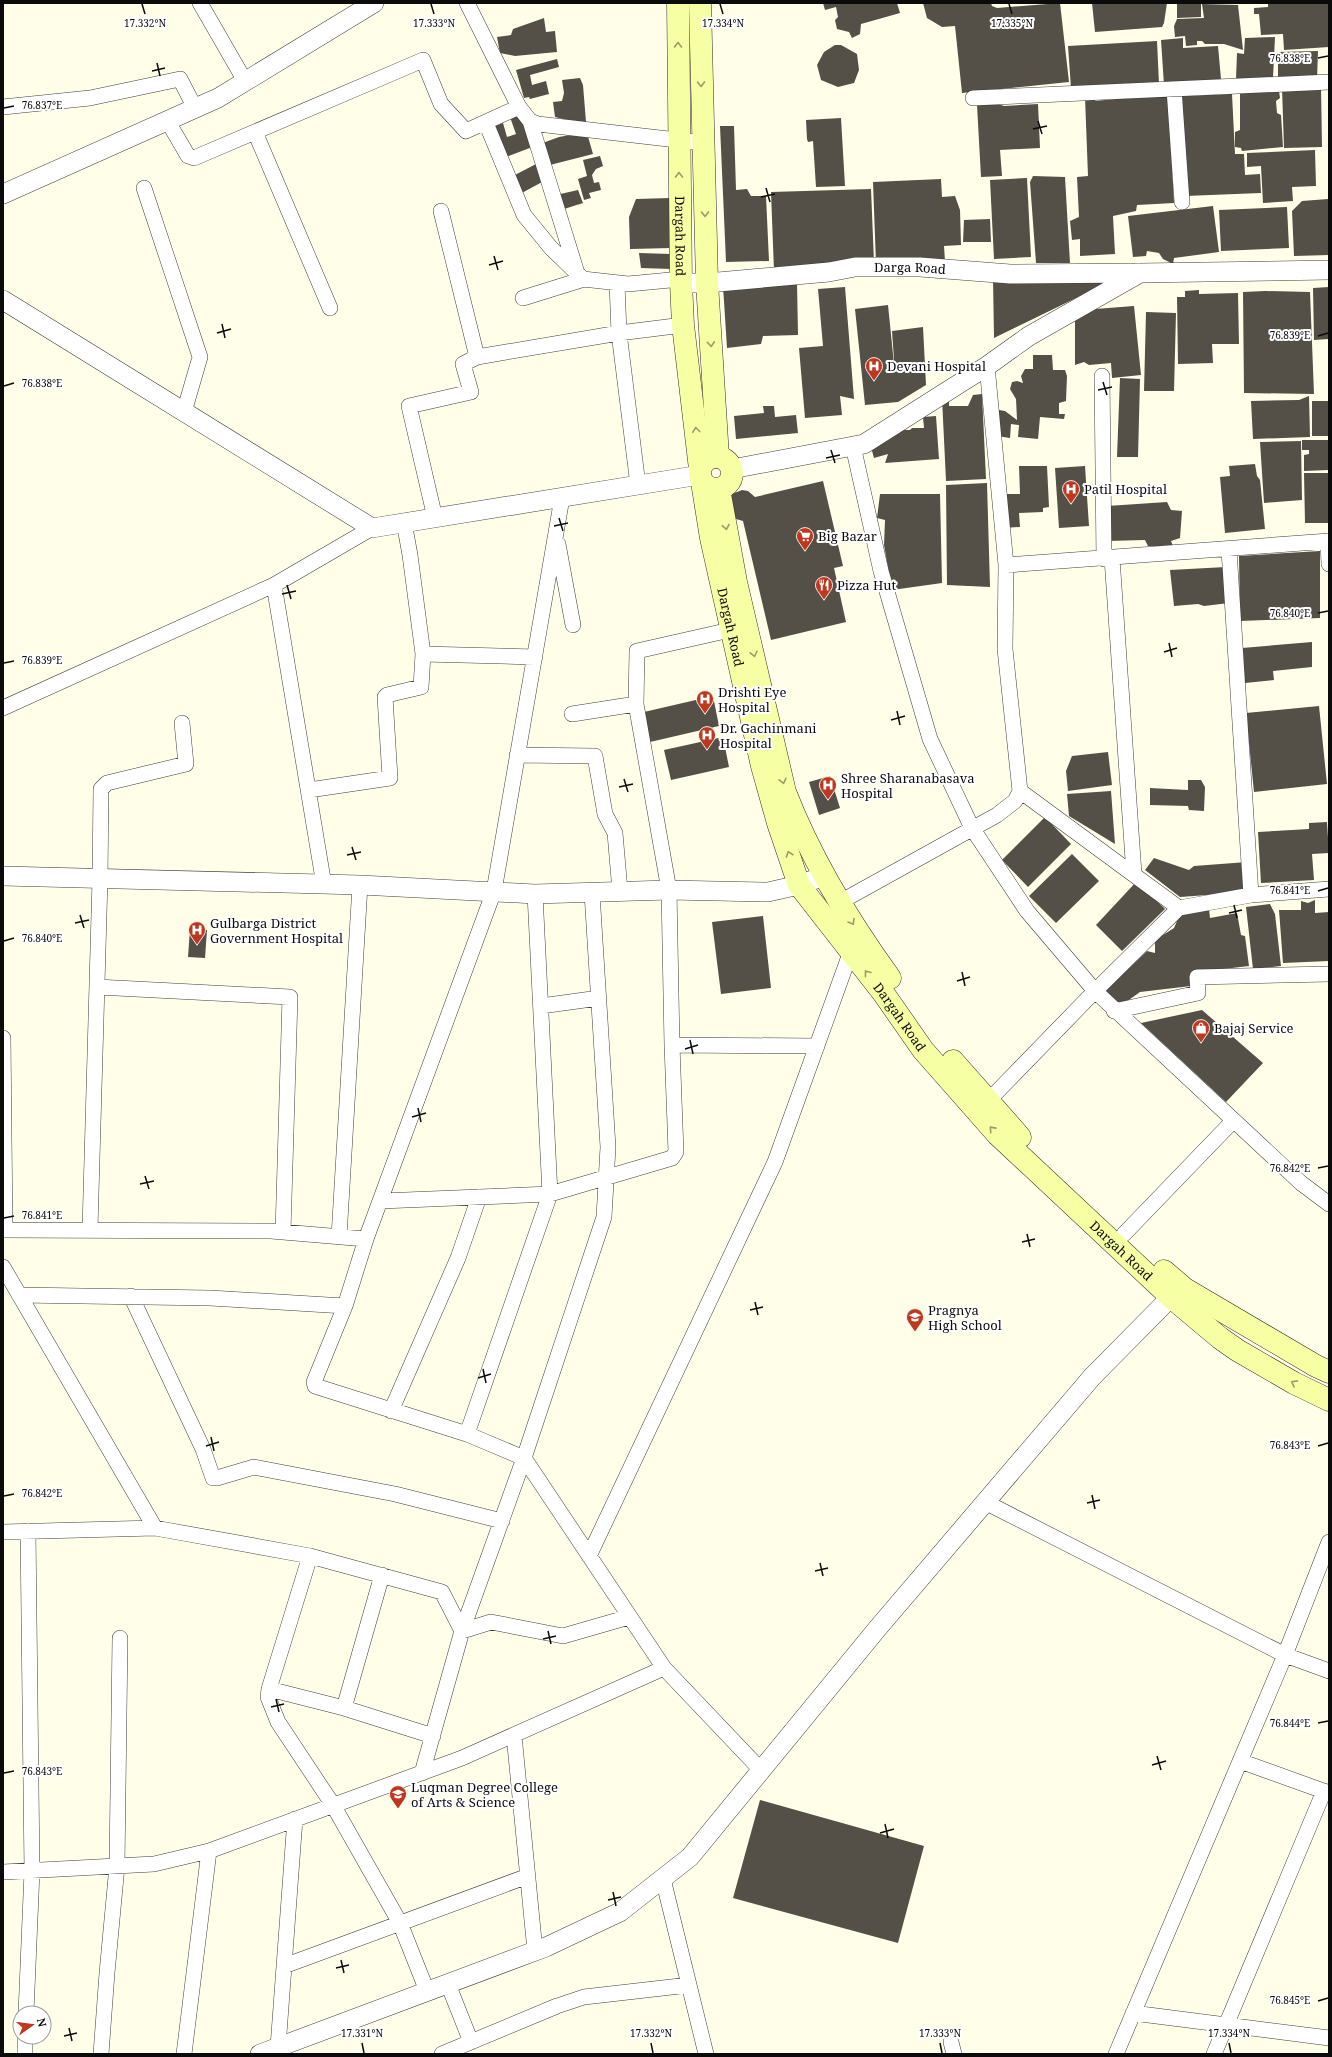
<svg xmlns="http://www.w3.org/2000/svg" width="1332" height="2057" viewBox="0 0 1332 2057" font-family="'Noto Serif',serif">
	<style>
		.building { fill: #544f47 }
		.lines { fill: none; stroke-linecap: round; stroke-linejoin: round }
		.minor-casing { stroke: #3e3e3e; stroke-width: 16 }
		.tertiary-casing { stroke: #3e3e3e; stroke-width: 20 }
		.secondary-casing { stroke: #2d2d2d; stroke-width: 23 }
		.minor { stroke: #fff; stroke-width: 15 }
		.tertiary { stroke: #fff; stroke-width: 19 }
		.secondary { stroke: #f7ffa4; stroke-width: 22 }
		.oneway { stroke: #999d67 }
		.ticks { fill: none; stroke: #0b0b0b; stroke-width: 1.5 }
		.labels { text-anchor: middle; dominant-baseline: central; stroke-width: 4; stroke-linejoin: round; paint-order: stroke }
		.street-label { font-size: 13px; fill: #0b0b0b; stroke: #fff }
		.poi-label { font-size: 13px; fill: #0b0b0b; stroke: #fff; text-anchor: start }
		.ticks-label { font-size: 10px; text-anchor: middle; fill: #0b0b0b; stroke: #fff; stroke-width: 4; stroke-linejoin: round; paint-order: stroke }
	</style>
	<rect width="100%" height="100%" fill="#ffffe9"/>
	<path class="building" d="M823,3H897L900,13L861,24L860,34L852,38L849,32L837,29L835,20L838,17L836,7L825,10Z
		M923,3H991L992,6L997,8L1060,3L1069,82L962,93L955,26L942,27L927,18Z
		M1092,3H1167L1164,23L1162,27L1095,32Z
		M1177,3H1201V17L1177,18Z
		M1268,3H1329V47L1284,50L1283,34L1261,35L1259,14H1254V8L1268,7Z
		M1202,4L1238,5L1243,50L1224,44H1205L1202,41H1197V45L1186,46L1185,36L1175,37L1174,26L1177,19L1204,18Z
		M544,18L546,32L555,31L557,52L515,56L500,53L497,37L511,35L513,29Z
		M1275,37L1273,78L1236,79L1237,53L1244,54L1245,38Z
		M1183,38V48L1218,46L1221,79L1217,81L1164,85L1161,40Z
		M1157,41L1159,84L1071,88L1068,46Z
		M835,45H841L857,54L859,70L854,83L838,87L821,80L817,65L824,52Z
		M1318,51L1317,80L1278,81V52Z
		M557,59L559,67L530,75L532,85L546,81L549,94L530,99L529,97L524,98L516,70Z
		M580,78L583,85L586,122L566,123L563,119L555,117L553,102L562,101L564,93L562,80Z
		M1321,86L1322,147L1284,148L1282,88Z
		M1279,91L1280,98L1276,101L1277,113L1281,115L1283,147L1242,151L1241,148L1235,147V132L1240,130V93Z
		M1168,94L1174,203L1137,205L1136,211L1113,216L1115,254L1080,256V239L1072,240L1070,221L1079,217L1077,177L1088,176L1085,97H1097L1095,101Z
		M1232,94L1235,154H1244L1245,175L1260,174L1261,193L1185,196L1182,96Z
		M998,104L1004,106L1038,104L1040,148L1000,150L1002,176L981,177L977,105Z
		M523,116L535,146L503,158L492,127L503,123L507,137L516,134L510,117Z
		M841,118L845,186L816,187L813,141L808,142L807,139L806,120Z
		M720,126H734L736,190L747,189L751,196H766L769,261L726,262Z
		M570,133H587L593,154L546,166L540,144L559,137L570,135Z
		M1315,150L1316,186L1292,187L1293,201L1263,203L1261,166L1247,167V153Z
		M600,156L603,166L596,169L592,175L594,183L599,182L601,190L589,193L591,198L584,200L578,179L587,176L583,160Z
		M536,164L544,181L520,194L513,176Z
		M1033,176L1065,177L1070,263H1036L1030,182Z
		M1027,178L1031,257L994,259L990,180Z
		M941,179L942,197L955,196L960,210L961,245L944,246L945,261L876,264L873,182Z
		M871,189L874,262L774,271L771,192Z
		M578,190L583,203L561,210L556,195Z
		M670,198L671,248L630,249L629,217L636,199Z
		M1328,199L1329,255L1294,256L1292,211L1302,201Z
		M1213,206L1219,252L1174,258L1173,264L1163,259L1159,253L1147,251L1146,256L1133,257L1128,216Z
		M1287,207L1289,248L1221,251L1219,210Z
		M990,219L991,242H963L964,220Z
		M639,253L671,254L672,269L641,268Z
		M993,278L1111,281L994,338Z
		M797,282L798,335L763,336L761,344L727,348L723,286Z
		M845,287L854,399L840,396L842,415L805,418L799,348L823,346L818,289Z
		M1329,287V339L1314,340L1313,288Z
		M1199,290V294L1238,293L1239,344H1212L1213,363L1178,364L1177,297H1185V291Z
		M1265,291L1310,292L1314,394L1244,393L1243,292Z
		M888,305L895,374L892,331L923,327L926,385L898,402L865,405L855,309Z
		M1134,306L1141,375L1112,378L1111,363L1089,365L1084,362L1075,365V314L1095,309Z
		M1146,312L1176,313L1174,391H1144Z
		M1033,355H1052L1053,370H1065L1067,376L1066,401L1059,403V414H1065L1064,419L1040,417L1038,439L1018,437L1019,425L1011,424L1010,438L997,436L999,410L1005,411L1017,420L1016,399L1010,389L1012,382L1017,381L1023,383L1021,376L1025,369H1033Z
		M1120,378L1140,379L1138,457H1117Z
		M982,394L986,479L946,481L942,398H949V406H968L973,395Z
		M1309,396L1310,437L1253,439L1251,401L1299,400Z
		M1312,401H1329V436H1312Z
		M763,406H774L775,417L796,415L798,433L736,439L734,416L764,413Z
		M936,416L939,459L885,463L888,454L874,458L871,447L897,430H910L912,428H924L923,417Z
		M1302,440H1329V470L1304,471V455L1309,454V450H1302Z
		M1301,441L1302,500L1264,503L1260,442Z
		M1255,464L1257,476L1260,480L1265,529L1225,533L1220,477L1230,476L1229,466Z
		M1019,466H1047L1049,507L1043,508V512L1019,513L1020,527L1003,528L1002,494H1020Z
		M1085,466L1089,526L1059,528L1055,468Z
		M1304,473H1329V523H1305Z
		M823,481L843,566L834,568L846,622L771,640L743,521L736,519L731,516L729,499L732,494L742,490L748,491L755,497Z
		M987,483L990,587L947,585L946,485Z
		M880,494H940L942,583L892,590L884,545L885,520L877,518Z
		M1167,502L1171,510L1182,511L1180,538L1171,541L1173,546H1148L1145,540L1107,541V506Z
		M1320,551V618L1240,621L1239,556Z
		M1226,567L1229,603L1204,606L1198,604L1174,606L1170,570Z
		M1312,642V667L1273,671L1274,680L1245,683L1242,648Z
		M713,696L719,726L650,742L644,712Z
		M1319,706L1327,784L1254,792L1246,713Z
		M723,737L729,767L671,780L664,750Z
		M1108,752L1112,785L1068,791L1066,771L1072,756Z
		M830,776L840,808L819,815L809,782Z
		M1188,780H1201L1205,787L1204,811L1189,810L1188,806L1150,805V788L1188,790Z
		M1111,791L1115,844L1069,816L1067,794Z
		M1044,816L1071,844L1028,887L1002,860L1044,818Z
		M1327,822L1329,853L1312,854L1314,880L1261,883L1258,832L1309,829V823Z
		M1072,854L1099,881L1056,923L1029,896Z
		M1154,858L1189,870L1194,866L1247,862L1248,892L1180,897L1145,870Z
		M1137,881L1165,909L1122,951L1096,925Z
		M1315,900V913L1329,912V961L1283,963L1279,910H1301V901L1308,903Z
		M1270,904L1275,914L1281,966L1253,969L1246,907Z
		M1209,909L1210,918L1237,913L1241,935L1245,936L1249,966L1190,973L1191,986L1140,992L1126,1002H1114L1104,992L1147,951L1155,953V940L1174,928L1180,914Z
		M763,916L771,988L721,994L712,922Z
		M190,929L207,930L205,958L188,957Z
		M1202,1010L1263,1063L1226,1102L1141,1023Z
		M760,1800L924,1846L898,1943L733,1898Z"/>
	<g class="lines">
		<g class="minor-casing">
			<path id="minor" d="M200,3L245,81
				M467,3L519,107L530,121L577,273
				M1174,89L1182,202
				M973,98L1329,82
				M3,107L90,98L180,79L195,108
				M167,120L188,156L194,158L423,60L441,104L466,131L519,107
				M530,121L538,124L703,143
				M486,123L524,215L551,248L583,279L628,284L681,279
				M255,132L330,308
				M144,188L200,357L184,412
				M441,211L477,357L619,333L617,283
				M523,298L584,279
				M1102,376L1104,559
				M853,446L881,571L930,739L972,828L1027,911L1095,991L1301,1183L1329,1204
				M638,485L619,333L683,325
				M435,518L409,406L471,392L463,364L477,357
				M404,522L410,555L423,654L535,657
				M1328,541L1329,564
				M558,544L573,625
				M1229,550L1251,895
				M1112,558L1134,874
				M1006,565L1329,541
				M274,585L324,885
				M730,630L637,651L636,704L669,890L672,1045L817,1046
				M3,708L274,585L372,528
				M572,714L636,704
				M517,755L595,756L605,814L615,833L620,891
				M309,790L390,778L385,697L387,695L421,687L423,654
				M1020,791L1179,908L1251,895L1329,889
				M840,902L997,815L1015,801L1020,791L1005,649L1006,565L987,366
				M97,987L290,997L283,1232
				M541,1006L599,998
				M1114,1011L1198,993L1197,977L1329,974
				M3,1038L5,1230
				M988,1101L1095,991L1179,908
				M381,1201L550,1194L672,1158L676,1152L672,1045
				M90,1229L100,879L101,789L107,783L186,764L182,723
				M3,1230L271,1231L366,1239L494,891L562,498
				M1124,1234L1233,1121
				M339,1237L360,885
				M366,1239L345,1306L314,1382L315,1386L467,1434L524,1458L664,1668L761,1770
				M3,1267L155,1528
				M19,1295L210,1298L345,1306
				M131,1296L203,1449L213,1478H217L254,1467L395,1494L502,1521
				M391,1411L458,1258L479,1197
				M467,1434L550,1194L535,894
				M985,1502L1285,1655L1329,1671
				M3,1532L155,1528L310,1556L442,1592L462,1631L491,1622L563,1636L629,1617
				M310,1556L269,1689L268,1697L278,1722L333,1805L400,1923L427,1991
				M589,1556L775,1162L851,951
				M269,1689L344,1708L433,1736
				M344,1708L382,1575
				M514,1735L535,1951
				M1240,1761L1329,1793
				M422,1773L462,1631L524,1458L604,1217L608,1147L592,893
				M3,1872L154,1864L209,1851L462,1758L664,1668
				M663,1879L706,2054
				M284,1966L528,1876
				M448,1984L471,2042
				M26,2013L32,1871L28,1531
				M1133,2013L1329,2038
				M951,2042L954,2054
				M278,2047L295,1819
				M25,2054V2037
				M101,2054L107,1973L117,1866L120,1638
				M184,2054L209,1851
				M442,2054L557,2006L584,1997L689,1985
				M1116,2054L1285,1655L1329,1542
				M1214,2054L1324,1791"/>
		</g>
		<g class="tertiary-casing">
			<g id="tertiary">
				<path d="M3,194L218,98L374,3"/>
				<path id="s1" d="M681,283H707L829,272L855,267H920L1010,274L1138,273"/>
				<path d="M3,300L372,528L700,475"/>
				<path d="M732,469L864,444L987,366L1029,336L1140,273L1329,270"/>
				<path d="M3,876L360,885L535,894L669,890L768,892L799,885L824,876"/>
				<path d="M260,2054L546,1947L620,1912L690,1857L877,1629L1092,1377L1171,1297"/>
			</g>
		</g>
		<g class="secondary-casing">
			<g id="secondary">
				<path id="s2" d="M678,3L681,283L683,325L700,469"/>
				<path d="M700,3L707,283L718,457"/>
				<circle cx="716" cy="473" r="16"/>
				<path id="s3" d="M702,482L711,538L762,766L778,823L799,885L884,994L923,1050L997,1134L1171,1297L1220,1338L1237,1350L1294,1383L1329,1400"/>
				<path d="M719,489L736,582L785,792C811,859 848,920 890,978"/>
				<path d="M953,1061L1020,1137"/>
				<path d="M1164,1271L1185,1289L1316,1366L1329,1372"/>
			</g>
		</g>
		<use href="#minor" class="minor"/>
		<use href="#tertiary" class="tertiary"/>
		<use href="#secondary" class="secondary"/>
	</g>
	<defs><path id="oneway-chevron" d="M-2-3.5L2.5 0L-2 3.5" fill="none" stroke-width="1.6" stroke-linecap="round" stroke-linejoin="round"/></defs>
	<g class="oneway">
		<use href="#oneway-chevron" transform="translate(678 45) rotate(-90)"/>
		<use href="#oneway-chevron" transform="translate(701 84) rotate(89)"/>
		<use href="#oneway-chevron" transform="translate(679 175) rotate(-91)"/>
		<use href="#oneway-chevron" transform="translate(705 214) rotate(89)"/>
		<use href="#oneway-chevron" transform="translate(711 344) rotate(86)"/>
		<use href="#oneway-chevron" transform="translate(696 430) rotate(-97)"/>
		<use href="#oneway-chevron" transform="translate(726 527) rotate(79)"/>
		<use href="#oneway-chevron" transform="translate(754 654) rotate(77)"/>
		<use href="#oneway-chevron" transform="translate(783 781) rotate(77)"/>
		<use href="#oneway-chevron" transform="translate(789 854) rotate(-109)"/>
		<use href="#oneway-chevron" transform="translate(852 922) rotate(59)"/>
		<use href="#oneway-chevron" transform="translate(867 973) rotate(-128)"/>
		<use href="#oneway-chevron" transform="translate(992 1129) rotate(-132)"/>
		<use href="#oneway-chevron" transform="translate(1294 1383) rotate(-152)"/>
	</g>
	<path class="ticks" d="M142,4L145,14M431,4L434,14M720,4L723,14M1009,4L1012,14M1318,58L1328,56M157,63L160,76M152,71L165,68M4,108L14,106M1038,121L1042,134M1033,129L1047,126M766,188L770,202M761,197L775,194M494,256L498,270M489,265L503,261M222,324L225,338M217,333L231,329M1318,336L1328,333M1103,382L1107,395M4,386L14,383M1098,390L1112,387M831,450L835,463M826,458L840,455M559,518L563,531M554,526L568,523M287,585L291,599M282,594L296,591M1318,613L1328,611M1169,643L1172,657M1164,652L1177,648M4,663L14,661M897,711L900,725M891,720L905,716M624,779L628,792M619,787L633,784M352,847L356,860M347,855L361,852M1318,891L1328,888M1234,905L1237,918M1229,913L1242,910M80,915L84,928M75,923L89,920M4,941L14,938M962,972L965,986M957,981L970,977M690,1040L693,1054M685,1049L698,1045M418,1108L421,1122M412,1117L426,1113M1318,1168L1328,1166M145,1176L149,1189M140,1184L154,1181M4,1218L14,1216M1027,1234L1030,1247M1022,1242L1035,1239M755,1302L758,1315M750,1310L763,1307M483,1369L486,1383M478,1378L491,1374M211,1437L214,1451M206,1446L219,1442M1318,1446L1328,1443M1092,1495L1095,1509M4,1496L14,1494M1087,1503L1100,1500M820,1563L823,1576M815,1571L828,1568M548,1631L551,1644M543,1639L556,1636M276,1699L279,1712M271,1707L284,1704M1318,1723L1328,1721M1157,1756L1161,1770M1152,1765L1166,1761M4,1773L14,1771M885,1824L888,1838M880,1833L894,1829M613,1892L616,1906M608,1900L621,1897M341,1960L344,1973M336,1968L349,1965M1318,2001L1328,1998M69,2028L72,2041M64,2036L77,2033M362,2043L364,2053M651,2043L653,2053M940,2043L942,2053M1229,2043L1231,2053"/>
	<defs>
		<g id="hospital-pin" transform="scale(0.9)"><path d="M0 17L-7.5 6A9.5 9.5 0 1 1 7.5 6Z" fill="#be3820" stroke="#fff"/><path d="M-5-5h3v3.5h4V-5h3V5h-3V1.5h-4V5h-3Z" fill="#fff"/></g>
		<g id="supermarket-pin" transform="scale(0.9)"><path d="M0 17L-7.5 6A9.5 9.5 0 1 1 7.5 6Z" fill="#be3820" stroke="#fff"/><path d="M-6-5.5h2.5l.6 2H6L4.5 2H-2.5L-4.4-4H-6ZM-1.5 3.2a1.3 1.3 0 1 0 .1 0ZM3 3.2a1.3 1.3 0 1 0 .1 0Z" fill="#fff"/></g>
		<g id="restaurant-pin" transform="scale(0.9)"><path d="M0 17L-7.5 6A9.5 9.5 0 1 1 7.5 6Z" fill="#be3820" stroke="#fff"/><path d="M-5-6h1v4h1v-4h1v4h1v-4h1v5L-1.5 .5V6h-2V.5L-5-1ZM5-6V6H3V1.5H1.5Q1.5-4 5-6Z" fill="#fff"/></g>
		<g id="shop-pin" transform="scale(0.9)"><path d="M0 17L-7.5 6A9.5 9.5 0 1 1 7.5 6Z" fill="#be3820" stroke="#fff"/><path d="M-5-2.5h2.3a2.7 3.5 0 0 1 5.4 0H5L5.5 6h-11ZM-1.5-2.5h3a1.5 2.3 0 0 0-3 0Z" fill="#fff"/></g>
		<g id="school-pin" transform="scale(0.9)"><path d="M0 17L-7.5 6A9.5 9.5 0 1 1 7.5 6Z" fill="#be3820" stroke="#fff"/><path d="M0-5L7-2L0 1L-7-2ZM-4 1L0 2.5L4 1V4Q0 6-4 4Z" fill="#fff"/></g>
		<g id="university-pin" transform="scale(0.9)"><path d="M0 17L-7.5 6A9.5 9.5 0 1 1 7.5 6Z" fill="#be3820" stroke="#fff"/><path d="M0-5L7-2L0 1L-7-2ZM-4 1L0 2.5L4 1V4Q0 6-4 4Z" fill="#fff"/></g>
	</defs>
	<g fill-rule="evenodd">
		<use href="#hospital-pin" x="874" y="366"/>
		<use href="#hospital-pin" x="1071" y="489"/>
		<use href="#supermarket-pin" x="805" y="536"/>
		<use href="#restaurant-pin" x="824" y="585"/>
		<use href="#hospital-pin" x="705" y="699"/>
		<use href="#hospital-pin" x="707" y="735"/>
		<use href="#hospital-pin" x="828" y="785"/>
		<use href="#hospital-pin" x="197" y="930"/>
		<use href="#shop-pin" x="1201" y="1028"/>
		<use href="#school-pin" x="915" y="1317"/>
		<use href="#university-pin" x="398" y="1794"/>
	</g>
	<g class="labels">
		<g class="street-label">
			<text stroke="none"><textPath href="#s2" startOffset="233">Dargah Road</textPath></text>
			<text stroke="none"><textPath href="#s1" startOffset="230">Darga Road</textPath></text>
			<text stroke="none"><textPath href="#s3" startOffset="148">Dargah Road</textPath></text>
			<text stroke="none"><textPath href="#s3" startOffset="581">Dargah Road</textPath></text>
			<text stroke="none"><textPath href="#s3" startOffset="904">Dargah Road</textPath></text>
		</g>
		<g class="poi-label">
			<text x="887" y="366">Devani Hospital</text>
			<text x="1084" y="489">Patil Hospital</text>
			<text x="818" y="536">Big Bazar</text>
			<text x="837" y="585">Pizza Hut</text>
			<text x="718" y="692">Drishti Eye<tspan x="718" dy="15">Hospital</tspan></text>
			<text x="720" y="728">Dr. Gachinmani<tspan x="720" dy="15">Hospital</tspan></text>
			<text x="841" y="778">Shree Sharanabasava<tspan x="841" dy="15">Hospital</tspan></text>
			<text x="210" y="923">Gulbarga District<tspan x="210" dy="15">Government Hospital</tspan></text>
			<text x="1214" y="1028">Bajaj Service</text>
			<text x="928" y="1310">Pragnya<tspan x="928" dy="15">High School</tspan></text>
			<text x="411" y="1787">Luqman Degree College<tspan x="411" dy="15">of Arts &amp; Science</tspan></text>
		</g>
	</g>
	<g class="ticks-label">
		<text x="145" y="27">17.332°N</text>
		<text x="434" y="27">17.333°N</text>
		<text x="723" y="27">17.334°N</text>
		<text x="1012" y="27">17.335°N</text>
		<text x="1290" y="62">76.838°E</text>
		<text x="42" y="109">76.837°E</text>
		<text x="1290" y="339">76.839°E</text>
		<text x="42" y="387">76.838°E</text>
		<text x="1290" y="617">76.840°E</text>
		<text x="42" y="664">76.839°E</text>
		<text x="1290" y="894">76.841°E</text>
		<text x="42" y="942">76.840°E</text>
		<text x="1290" y="1172">76.842°E</text>
		<text x="42" y="1219">76.841°E</text>
		<text x="1290" y="1449">76.843°E</text>
		<text x="42" y="1497">76.842°E</text>
		<text x="1290" y="1727">76.844°E</text>
		<text x="42" y="1775">76.843°E</text>
		<text x="1290" y="2004">76.845°E</text>
		<text x="362" y="2037">17.331°N</text>
		<text x="651" y="2037">17.332°N</text>
		<text x="940" y="2037">17.333°N</text>
		<text x="1229" y="2037">17.334°N</text>
	</g>
	<rect width="1332" height="2057" fill="none" stroke="#0b0b0b" stroke-width="8"/>
	<g transform="translate(32 2025) rotate(76)"><circle r="19" fill="#ffffff" stroke="#9d9d9d"/>
	<path d="M0-3L7 15L0 10L-7 15Z" fill="#be3820"/>
	<text y="-6" font-size="11" font-weight="bold" text-anchor="middle" fill="#0b0b0b">N</text>
	</g>
</svg>
